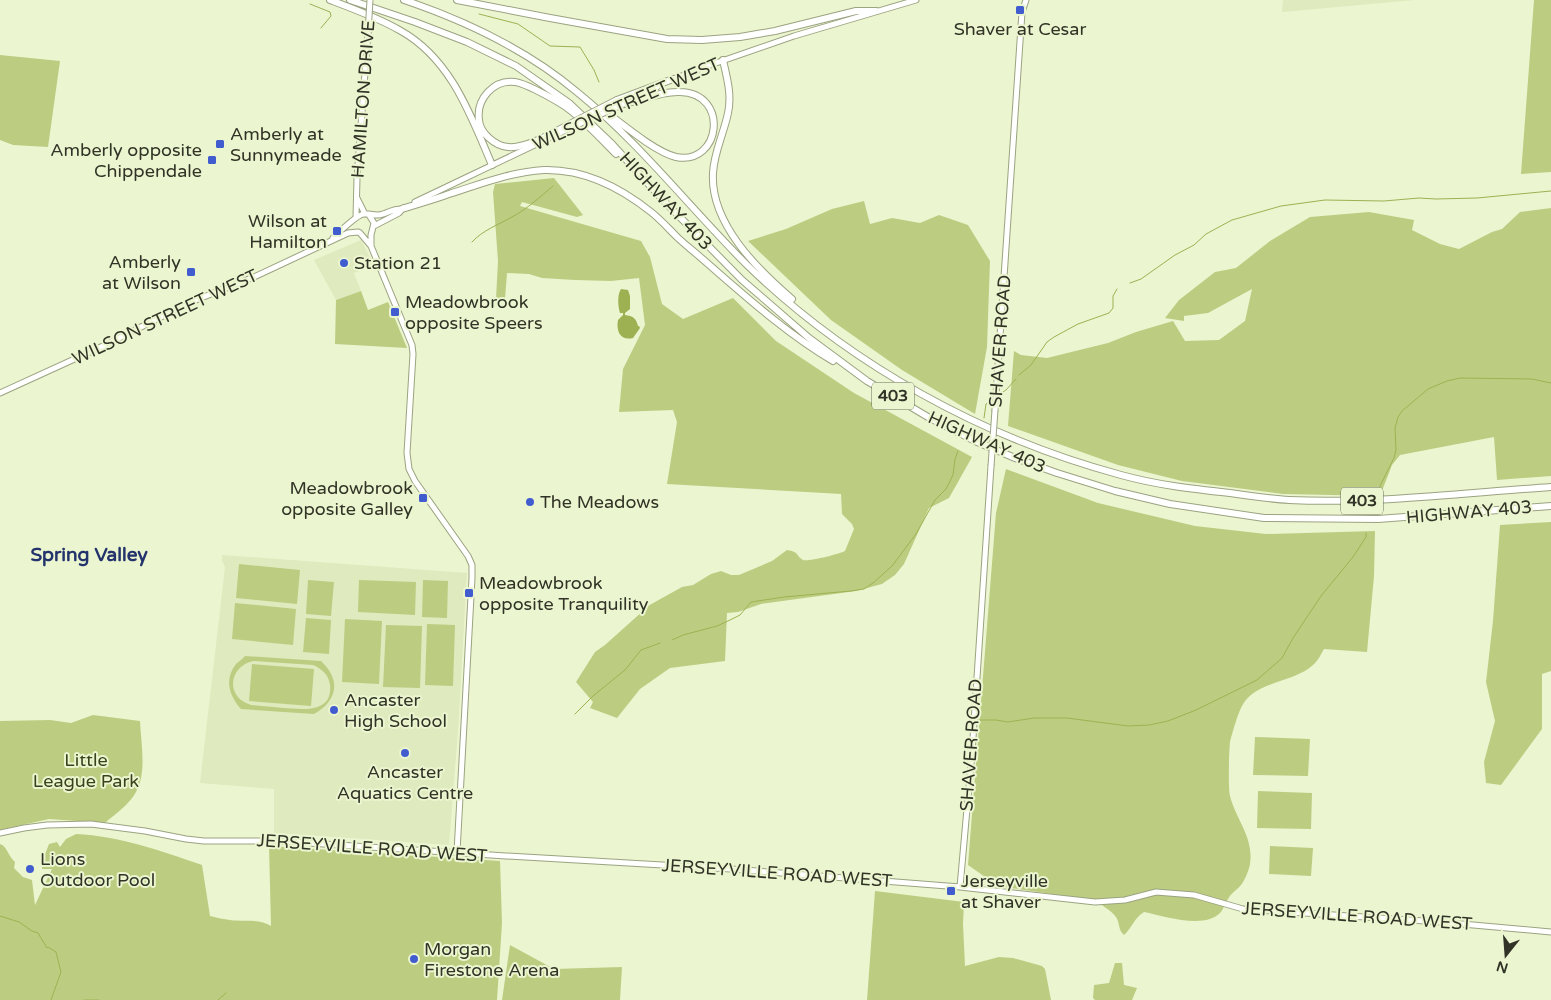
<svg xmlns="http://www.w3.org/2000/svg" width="1551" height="1000" viewBox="0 0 1551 1000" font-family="'Varela Round',sans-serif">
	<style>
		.built { fill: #dfeabe }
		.green { fill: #bccd81; fill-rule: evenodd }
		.water { fill: #9eb152 }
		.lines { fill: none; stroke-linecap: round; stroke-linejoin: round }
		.stream { stroke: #9eb152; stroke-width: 1 }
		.secondary-casing { stroke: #9ba381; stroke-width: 7 }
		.highway-casing { stroke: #9ba381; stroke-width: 8 }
		.secondary { stroke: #fff; stroke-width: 5 }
		.highway { stroke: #fff; stroke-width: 6 }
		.secondary-bridge-casing { stroke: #9ba381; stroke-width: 7; stroke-linecap: butt }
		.highway-bridge-casing { stroke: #9ba381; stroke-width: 8; stroke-linecap: butt }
		.secondary-bridge { stroke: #fff; stroke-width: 5 }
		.highway-bridge { stroke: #fff; stroke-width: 6 }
		.poi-dot { fill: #405ccf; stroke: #ebf5d0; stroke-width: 2 }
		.labels { text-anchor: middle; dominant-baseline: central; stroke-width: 4; stroke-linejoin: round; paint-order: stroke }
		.shield { fill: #ebf5d0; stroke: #686d58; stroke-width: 1 }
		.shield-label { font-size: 16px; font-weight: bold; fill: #303325 }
		.poi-label { font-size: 18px; fill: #303325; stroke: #ebf5d0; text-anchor: start }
		.street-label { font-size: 18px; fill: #303325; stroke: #ebf5d0 }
		.park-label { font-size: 18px; fill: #3a421a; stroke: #ebf5d0 }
		.neighbourhood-label { font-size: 19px; font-weight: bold; fill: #23336b; stroke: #ebf5d0 }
	</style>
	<rect width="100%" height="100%" fill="#ebf5d0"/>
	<path class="built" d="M1283,0H1415L1282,12Z
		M361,240L374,265L354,273L361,291L336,300L314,260Z
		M222,555L467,573L458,732L449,845L274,833V789L200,783L225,567L222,561Z"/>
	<path class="green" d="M1534,0H1551V172L1521,174Z
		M0,55L60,61L48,147L13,145L0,140Z
		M554,178L583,215L577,217L522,202L520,206L641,241L650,257L662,304L683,319L733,298L776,341L854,393L972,457L949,498L929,508L904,564L895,575L882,584L856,591L761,604L738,612L727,613L725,661L670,668L640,689L617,718L590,708L593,702L576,682L595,652L605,645L644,610L646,607L682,587L693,585L711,574L721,571L731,575H739L772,561L787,550C800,552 795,555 803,560C807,562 840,554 845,551L854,529L852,524L842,514L841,494L667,484L677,422L673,410L619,412L623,369L645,325L639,278L611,281L575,280L542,278L529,274L507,273L505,299H496L498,261L493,192L495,184Z
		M864,201L870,224L892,218L920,223L939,215L968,225L990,261L987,347L975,414L902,370L831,320L748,241L786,229L832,209Z
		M1551,208V476L1497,480L1494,437L1400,455L1392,465L1380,496L1283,494L1182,481L1118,465L1008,426L1014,351L1021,355L1047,358L1108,343L1136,332L1173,321L1185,341L1219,340L1245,321L1252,289L1208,313L1184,316V321L1165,318L1179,300L1215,272L1236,268L1270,241L1310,217L1369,212L1414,220L1412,230L1440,244L1459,249L1492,232L1502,229L1520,212Z
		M361,291L368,310L388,302L407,348L335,344L336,300Z
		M1006,469L1098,503L1195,526L1266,534L1375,531L1374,576L1367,652L1324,649C1321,654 1318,661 1313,665C1294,683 1254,681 1242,706C1238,713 1232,734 1230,742C1229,752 1228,787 1230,796C1236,820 1254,837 1250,864C1249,870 1245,880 1241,885C1237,890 1231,893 1228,899C1225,903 1224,908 1221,912C1205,930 1164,916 1144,912C1134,918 1132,928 1124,935C1118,930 1120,923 1116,917C1112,911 1099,903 1093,900L998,886L968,865L996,513Z
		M1551,522V671L1542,674V729L1501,785L1486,783L1484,762L1495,721L1486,682L1493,621L1500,525Z
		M239,564L300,570L297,604L236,598Z
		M308,580L334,582L331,616L306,614Z
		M359,580L416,582L415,615L358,612Z
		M423,580L448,581L447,618L422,617Z
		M235,603L296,609L293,645L232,639Z
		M306,618L331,620L329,654L303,652Z
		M345,619L382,621L379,684L342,682Z
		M427,624L455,625L453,686L425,685Z
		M386,625L422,626L420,688L383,687Z
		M245,656L321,661C325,665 329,669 331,674C340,691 329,706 314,714L241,709C229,696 224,679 236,664C239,661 243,659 245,656ZM254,661L313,665C322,669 329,675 330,685C333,714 301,709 283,708C272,707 262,706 251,705C248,704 244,702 241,700C225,686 235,664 254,661Z
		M252,664L314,669L311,706L249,701Z
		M93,715L140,721C141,744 147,772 136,792C129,805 115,814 105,823L49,819L0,830V721L50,720L71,723Z
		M1255,737L1310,739L1308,776L1253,775Z
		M1258,791L1312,793L1311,829L1257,828Z
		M76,834C120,836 161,851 202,865L210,916C217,918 224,919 230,920C243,922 260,918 271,926L269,846L500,861L502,923L497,1000H0V844C7,846 8,856 15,862L14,868L23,877L32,880L35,905L52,869H42L44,857L49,844L57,842L60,847L66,839Z
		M1270,846L1313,848L1311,876L1269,874Z
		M875,891L964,902L963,924L965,966L999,957L1013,958L1042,966L1045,969L1051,1000H867Z
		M510,945L554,969L622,967L620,1000H502Z
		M1115,963H1122L1124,985L1137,988L1132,1000H1095L1093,998L1094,985L1109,983Z"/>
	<path class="water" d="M621,289L628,290L630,296V309L625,313V315C633,316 636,318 638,326H639L640,328L633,338C620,341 616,331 618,320L623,315V313H620C618,306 617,295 621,289Z"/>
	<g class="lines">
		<path class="stream" d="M310,4L330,12L331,16L321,28
			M479,14L518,24L550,46L580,47L594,70L599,82
			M472,242C483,230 498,225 512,217C527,209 540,197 553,186
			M1130,283L1141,279L1175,255L1194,245L1206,234L1232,220L1281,206L1325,200L1384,201L1419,198L1436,199L1477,198L1551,191
			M1019,375L1031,365L1047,342L1054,337L1078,324L1109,313L1113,308V296L1117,289
			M997,396L1006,390L1016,379
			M984,418L986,404L994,398
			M1377,492L1394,458L1396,450L1395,428L1398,417L1402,411L1428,389L1447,381L1460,378L1532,379L1551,383
			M672,640L683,635L717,626L728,621L740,615L751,602L784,597L851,591L864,589L873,583L892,566L916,534L935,500L946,489L953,475L955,459L958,451
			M575,714L593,696L625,670L641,650L660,643
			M977,720H996L1008,722L1034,718H1067L1128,726L1149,725L1168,721L1196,710L1257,680L1282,658L1293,638L1321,596L1353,557L1366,537V533
			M0,916L19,922L32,931L38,933L47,948L48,947L56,952L61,972L51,1000
			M84,1000H99
			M218,1000L226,993"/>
		<g class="secondary-casing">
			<path id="secondary" d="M672,80L696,70L794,36L916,0
				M636,98L657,87
				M357,198L365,214
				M415,202L568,129
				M369,215L374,223L371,235V246
				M356,217L357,178L368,33
				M374,226L399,213L403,208
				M360,233L371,246L412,345L413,354L407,453L409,469L415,481L468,556L472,565V578L457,852
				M333,238C338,233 358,214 364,214C371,213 376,217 383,214C390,212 394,208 402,209
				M0,393L103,346L191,302L254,277L348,233L358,232
				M995,410L1022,12L1026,0
				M0,833L24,828L47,825L91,824L145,831L186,839L204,841H278L506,856L731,869L960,887L1095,902L1125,900L1156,892L1194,895L1243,909L1440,922L1551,932
				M960,887L972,753L991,466"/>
		</g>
		<g class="highway-casing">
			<path id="highway" d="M330,0C354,9 379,18 401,31C451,59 471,116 492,165
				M350,0L415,22L467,42L516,66L569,103L612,144L665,202L742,280L809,338L867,381L928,417L975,441L1015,458L1057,473L1115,491L1170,504L1264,518L1378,519L1551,506
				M404,0C466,21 527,50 577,92C640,143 690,208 747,265C850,365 983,438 1121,475C1157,485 1193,489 1230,493C1250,496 1270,499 1289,500C1377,504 1464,493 1551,487
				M457,0L550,18L667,39L702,40L740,37L775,31L856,11H876
				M723,60C727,78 732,95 728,113C724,133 714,152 713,173C710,223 757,269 792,299
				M617,100L673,79
				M602,109C621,123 655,152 676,157C721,166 730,93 680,92C663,91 641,100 624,104
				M568,125C553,133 525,149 508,147C495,146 480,133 479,120C476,99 494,79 515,82C522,83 530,87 536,90C546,95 557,101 566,107C583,119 601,139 616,154
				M402,209C417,204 433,200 449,194C481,184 510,172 544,170C584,169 621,188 651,212C660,219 668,228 676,236C683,243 691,249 699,256C742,293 784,332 833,361"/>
		</g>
		<use href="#secondary" class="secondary"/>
		<use href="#highway" class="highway"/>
		<g class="secondary-bridge-casing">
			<path id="secondary-bridge" d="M368,33L370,0
				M568,129L624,104
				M991,466L995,410"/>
		</g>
		<g class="highway-bridge-casing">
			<path id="highway-bridge" d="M568,125L617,100"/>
		</g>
		<use href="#secondary-bridge" class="secondary-bridge"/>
		<use href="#highway-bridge" class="highway-bridge"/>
	</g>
	<g class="poi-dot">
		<rect x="1015" y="5" width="10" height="10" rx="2.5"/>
		<rect x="215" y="139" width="10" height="10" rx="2.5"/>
		<rect x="207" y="155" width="10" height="10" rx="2.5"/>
		<rect x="332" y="226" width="10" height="10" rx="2.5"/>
		<circle cx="344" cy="263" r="5"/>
		<rect x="186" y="267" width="10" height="10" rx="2.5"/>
		<rect x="390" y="307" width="10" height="10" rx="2.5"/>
		<rect x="418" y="493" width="10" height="10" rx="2.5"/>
		<circle cx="530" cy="502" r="5"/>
		<rect x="464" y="588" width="10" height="10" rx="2.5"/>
		<circle cx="334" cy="710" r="5"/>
		<circle cx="405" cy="753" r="5"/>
		<circle cx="30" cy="869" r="5"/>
		<rect x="946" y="886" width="10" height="10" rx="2.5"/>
		<circle cx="414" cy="959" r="5"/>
	</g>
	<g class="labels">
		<g class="shield">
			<rect x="872" y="382.5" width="42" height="27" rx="4"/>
			<rect x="1341" y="487.5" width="42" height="27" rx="4"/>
		</g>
		<g class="shield-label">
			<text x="893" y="396">403</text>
			<text x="1362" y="501">403</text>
		</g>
		<g class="poi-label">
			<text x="1020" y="29" text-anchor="middle">Shaver at Cesar</text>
			<text x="230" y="134">Amberly at<tspan x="230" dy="21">Sunnymeade</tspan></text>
			<text x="202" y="150" text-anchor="end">Amberly opposite<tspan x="202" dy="21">Chippendale</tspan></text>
			<text x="327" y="221" text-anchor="end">Wilson at<tspan x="327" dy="21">Hamilton</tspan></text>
			<text x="181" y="262" text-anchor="end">Amberly<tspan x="181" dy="21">at Wilson</tspan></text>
			<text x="354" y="263">Station 21</text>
			<text x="405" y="302">Meadowbrook<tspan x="405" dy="21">opposite Speers</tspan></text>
			<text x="413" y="488" text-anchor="end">Meadowbrook<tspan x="413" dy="21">opposite Galley</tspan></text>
			<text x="540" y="502">The Meadows</text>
			<text x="479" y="583">Meadowbrook<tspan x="479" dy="21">opposite Tranquility</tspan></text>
			<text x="344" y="700">Ancaster<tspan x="344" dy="21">High School</tspan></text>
			<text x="405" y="772" text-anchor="middle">Ancaster<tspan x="405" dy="21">Aquatics Centre</tspan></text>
			<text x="40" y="859">Lions<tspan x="40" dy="21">Outdoor Pool</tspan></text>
			<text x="961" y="881">Jerseyville<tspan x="961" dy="21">at Shaver</tspan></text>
			<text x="424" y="949">Morgan<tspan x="424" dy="21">Firestone Arena</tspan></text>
		</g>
		<g class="street-label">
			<text transform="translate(363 99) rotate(-86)">HAMILTON DRIVE</text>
			<text transform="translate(626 104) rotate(-24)">WILSON STREET WEST</text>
			<text transform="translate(666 201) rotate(47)">HIGHWAY 403</text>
			<text transform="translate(165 317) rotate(-25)">WILSON STREET WEST</text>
			<text transform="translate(1000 341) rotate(-86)">SHAVER ROAD</text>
			<text transform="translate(987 442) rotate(24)">HIGHWAY 403</text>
			<text transform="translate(1469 512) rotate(-5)">HIGHWAY 403</text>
			<text transform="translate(971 745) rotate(-86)">SHAVER ROAD</text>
			<text transform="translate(372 848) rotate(4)">JERSEYVILLE ROAD WEST</text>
			<text transform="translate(777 873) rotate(4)">JERSEYVILLE ROAD WEST</text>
			<text transform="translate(1357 916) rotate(4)">JERSEYVILLE ROAD WEST</text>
		</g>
		<g class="park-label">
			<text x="86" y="760">Little<tspan x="86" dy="21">League Park</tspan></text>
		</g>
		<g class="neighbourhood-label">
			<text x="89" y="555">Spring Valley</text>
		</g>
	</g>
	<g transform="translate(1506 955) rotate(197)" stroke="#ebf5d0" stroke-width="4" paint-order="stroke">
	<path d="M0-4L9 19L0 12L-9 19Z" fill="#303325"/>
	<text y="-8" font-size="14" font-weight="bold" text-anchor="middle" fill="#303325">N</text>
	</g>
</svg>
